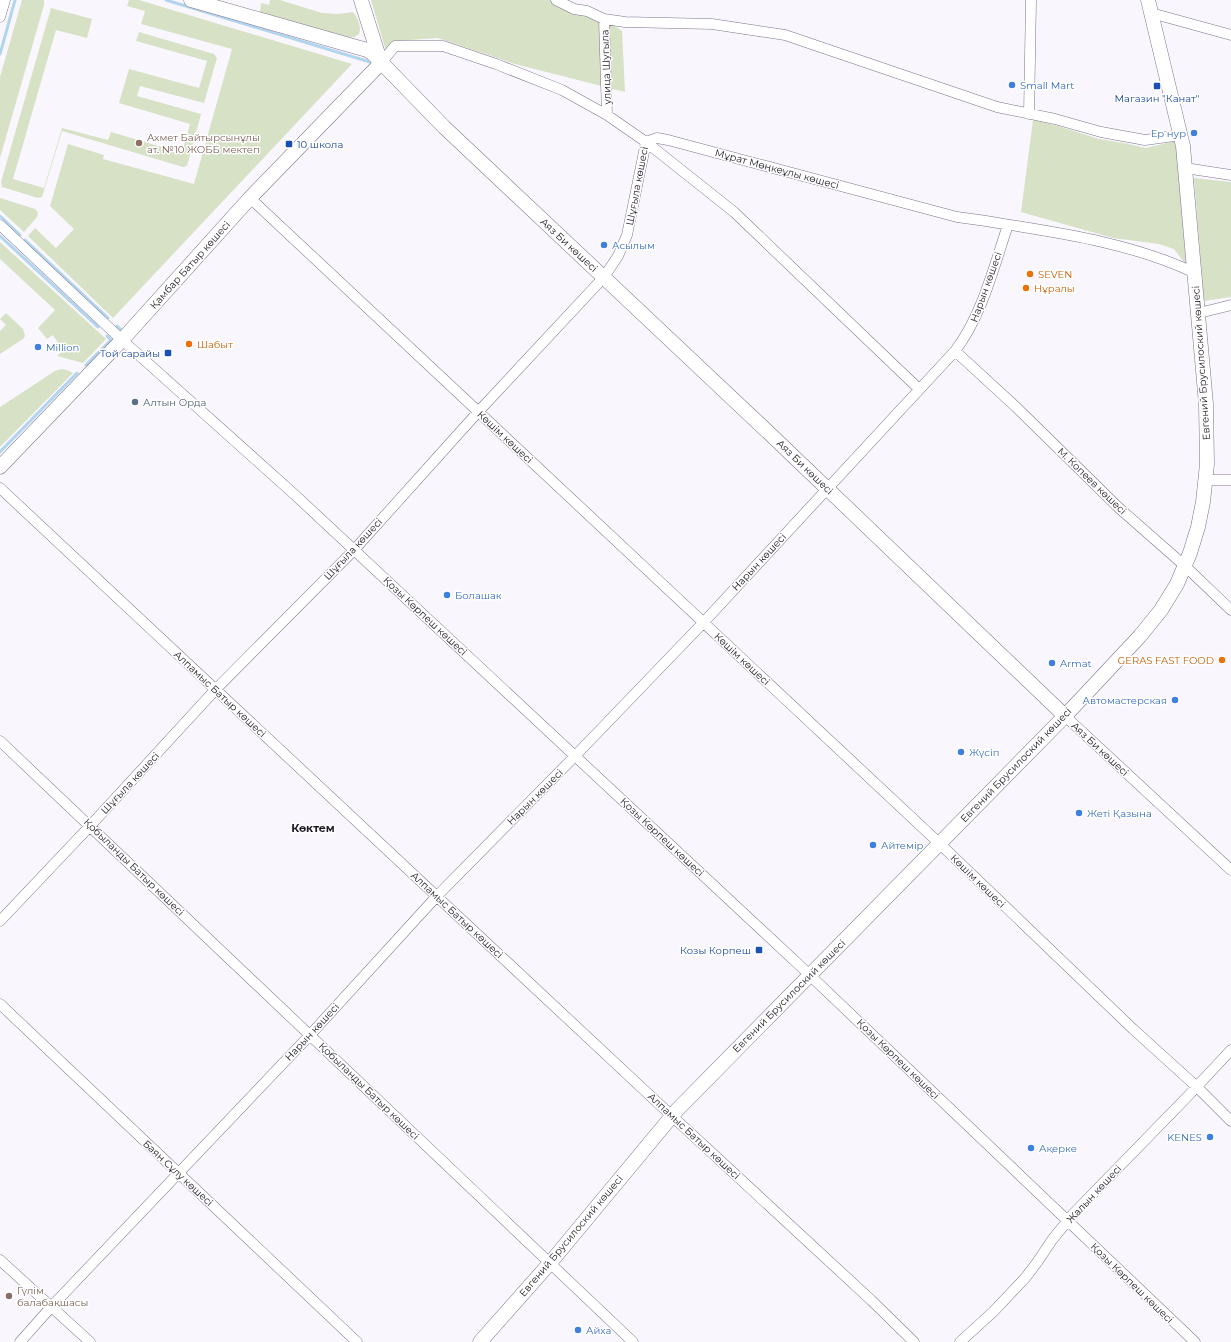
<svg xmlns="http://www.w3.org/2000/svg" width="1231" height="1342" viewBox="0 0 1231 1342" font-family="Montserrat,sans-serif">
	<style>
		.green { fill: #d6e1c6 }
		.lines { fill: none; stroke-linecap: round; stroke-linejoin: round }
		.stream { stroke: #b1d5ed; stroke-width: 3 }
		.street-casing { stroke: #7d738d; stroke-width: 11 }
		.secondary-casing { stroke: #7d738d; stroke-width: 15 }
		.street { stroke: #fff; stroke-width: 10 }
		.secondary { stroke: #fff; stroke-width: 14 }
		.shop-dot { fill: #3f7fe0; stroke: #fff; stroke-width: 1.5 }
		.transit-dot { fill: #1a4fb4; stroke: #fff; stroke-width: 1.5 }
		.education-dot { fill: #8d6e63; stroke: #fff; stroke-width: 1.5 }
		.food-dot { fill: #e8710a; stroke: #fff; stroke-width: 1.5 }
		.service-dot { fill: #5c6f8a; stroke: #fff; stroke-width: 1.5 }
		.labels { text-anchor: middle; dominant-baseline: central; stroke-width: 3; stroke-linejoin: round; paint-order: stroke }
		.street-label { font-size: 10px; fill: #1e1a24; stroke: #fff }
		.shop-label { font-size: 10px; fill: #366cbe; stroke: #fff; text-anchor: start }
		.transit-label { font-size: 10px; fill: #164399; stroke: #fff; text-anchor: end }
		.education-label { font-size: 10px; fill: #785e54; stroke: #fff; text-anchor: start }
		.food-label { font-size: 10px; fill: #c56008; stroke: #fff; text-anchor: start }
		.service-label { font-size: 10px; fill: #4e5e75; stroke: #fff; text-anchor: start }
		.neighbourhood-label { font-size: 11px; font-weight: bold; fill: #1e1a24; stroke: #fff }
	</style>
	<rect width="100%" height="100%" fill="#f9f7fd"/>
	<path class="green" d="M22,0H44V5L0,158V77Z
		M129,0H139L352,64L113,318L28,236L35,228L56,248L74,229L50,206L68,144L104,155L103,159L194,184L232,49L141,24L145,11L127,6Z
		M270,0H280L322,13L338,14L353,12C360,20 366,39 349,37L260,13L261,3L269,5Z
		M371,0H556L604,19L622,31L625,92L515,64L438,38L395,41L386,51Z
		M51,8L92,19L87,38L56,30L13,179L44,188L62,128L108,140L111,132L182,153L190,124L119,103L129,69L199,88L207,61L136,41L139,32L214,54L217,58L204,103L140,86L137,96L201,114L187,166L183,167L62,131L42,197L38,198L2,187L1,182Z
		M1033,120L1058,126L1099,139L1124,143L1146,148L1175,141L1178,159L1186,265L1174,249L1159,244L1113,238L1021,212Z
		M1194,178L1231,182V297L1204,301Z
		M0,198L35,209L38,212L37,217L24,232L0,210Z
		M0,242L106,339L83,363L57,356L63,351L53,335L47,339L38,328L55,310L0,259Z
		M6,313L23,329L25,336L23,339L0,354V331L6,325L0,319Z
		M62,369L67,370L73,373L0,447V407L55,371Z"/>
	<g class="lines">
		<path class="stream" d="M166,0L370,62L373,61
			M0,54L15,0
			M0,216L20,235
			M0,236L98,327
			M25,240L108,318
			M117,326L121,330
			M86,365L111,340L107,336
			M0,452L77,373"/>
		<g class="street-casing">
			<path id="street" d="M556,0L574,9L587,11L604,19L625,22L712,24L785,35L997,107L1055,119L1101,132L1145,140L1181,135
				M1151,13L1231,35
				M0,17L5,0
				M604,19L607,115
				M381,63L395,46H443L496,64L562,90L607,115L646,142L657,138L668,140L957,217L979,220C1052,232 1128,241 1195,273
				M1029,114L1031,0
				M1185,168L1231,175
				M250,198L939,843L1133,1029L1197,1087L1231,1121
				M0,225L122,340L294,494L797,963L1195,1342
				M1199,313L1231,305
				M955,351L1016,407L1119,508L1185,566L1231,610
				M1206,480H1231
				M0,488L659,1104L871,1300L914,1342
				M1065,716L1231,870
				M0,741L633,1342
				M0,921L90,826L216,689L354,550L478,412L604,277L618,256L627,235L646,142L734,212L919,389
				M0,1004L357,1342
				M0,1260L90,1342
				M20,1342L52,1306L310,1035L437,896L575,756L703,623L955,351C982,316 994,266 1008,225
				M960,1342L994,1311L1026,1277L1038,1261L1052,1240L1073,1214L1188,1096L1231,1050"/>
		</g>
		<g class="secondary-casing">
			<path id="secondary" d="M191,0L367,50L373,54L444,127L769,433L1065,716
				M361,0L380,60
				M0,467L122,340L250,198L381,63
				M480,1342L550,1263L677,1110L1065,716L1140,636L1161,610L1177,584L1190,553L1198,527L1203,502L1207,464L1206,404L1183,146L1148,0"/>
		</g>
		<use href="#street" class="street"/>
		<use href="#secondary" class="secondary"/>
	</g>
	<g class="shop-dot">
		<circle cx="1012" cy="85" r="4"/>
		<circle cx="1194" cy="133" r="4"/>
		<circle cx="604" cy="245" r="4"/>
		<circle cx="38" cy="347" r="4"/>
		<circle cx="447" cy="595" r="4"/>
		<circle cx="1052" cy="663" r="4"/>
		<circle cx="1175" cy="700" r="4"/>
		<circle cx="961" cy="752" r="4"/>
		<circle cx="1079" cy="813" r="4"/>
		<circle cx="873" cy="845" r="4"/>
		<circle cx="1210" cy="1137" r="4"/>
		<circle cx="1031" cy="1148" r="4"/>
		<circle cx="578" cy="1330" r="4"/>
	</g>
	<g class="transit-dot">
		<rect x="1153" y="82" width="8" height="8" rx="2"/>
		<rect x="285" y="140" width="8" height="8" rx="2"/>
		<rect x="164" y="349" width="8" height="8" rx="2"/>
		<rect x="755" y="946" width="8" height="8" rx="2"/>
	</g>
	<g class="education-dot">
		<circle cx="139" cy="143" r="4"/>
		<circle cx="9" cy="1296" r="4"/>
	</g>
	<g class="food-dot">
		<circle cx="1030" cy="274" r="4"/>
		<circle cx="1026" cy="288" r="4"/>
		<circle cx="189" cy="344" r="4"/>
		<circle cx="1222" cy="660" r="4"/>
	</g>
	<circle class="service-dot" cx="135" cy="402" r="4"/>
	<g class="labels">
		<g class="street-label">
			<text transform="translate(606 67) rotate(-92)">улица Шугыла</text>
			<text transform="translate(777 169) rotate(15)">Мұрат Мөңкеұлы көшесі</text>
			<text transform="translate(637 186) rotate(-79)">Шұғыла көшесі</text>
			<text transform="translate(569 245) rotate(43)">Аяз Би көшесі</text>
			<text transform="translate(190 265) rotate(-48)">Қамбар Батыр көшесі</text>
			<text transform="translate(986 287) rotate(-70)">Нарын көшесі</text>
			<text transform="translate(1201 363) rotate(-94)">Евгений Брусилоский көшесі</text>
			<text transform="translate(505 437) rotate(43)">Көшім көшесі</text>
			<text transform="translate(805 467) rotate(44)">Аяз Би көшесі</text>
			<text transform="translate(1092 481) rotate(44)">М. Копеев көшесі</text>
			<text transform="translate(353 549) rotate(-47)">Шұғыла көшесі</text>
			<text transform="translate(759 562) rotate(-47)">Нарын көшесі</text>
			<text transform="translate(425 616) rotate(43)">Қозы Көрпеш көшесі</text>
			<text transform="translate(742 659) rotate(43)">Көшім көшесі</text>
			<text transform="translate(220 694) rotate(43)">Алпамыс Батыр көшесі</text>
			<text transform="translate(1100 749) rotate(43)">Аяз Би көшесі</text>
			<text transform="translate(1016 765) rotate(-46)">Евгений Брусилоский көшесі</text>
			<text transform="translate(130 783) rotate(-47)">Шұғыла көшесі</text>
			<text transform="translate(535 797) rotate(-45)">Нарын көшесі</text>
			<text transform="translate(662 837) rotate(43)">Қозы Көрпеш көшесі</text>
			<text transform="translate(134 867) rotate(44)">Қобыланды Батыр көшесі</text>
			<text transform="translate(978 881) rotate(44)">Көшім көшесі</text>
			<text transform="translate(457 915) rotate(43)">Алпамыс Батыр көшесі</text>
			<text transform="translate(789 996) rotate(-45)">Евгений Брусилоский көшесі</text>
			<text transform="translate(312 1032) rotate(-47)">Нарын көшесі</text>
			<text transform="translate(898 1059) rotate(44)">Қозы Көрпеш көшесі</text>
			<text transform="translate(369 1091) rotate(44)">Қобыланды Батыр көшесі</text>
			<text transform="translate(694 1136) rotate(43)">Алпамыс Батыр көшесі</text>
			<text transform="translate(178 1173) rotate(43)">Баян Сұлу көшесі</text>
			<text transform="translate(1094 1194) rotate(-47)">Жалын көшесі</text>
			<text transform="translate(571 1236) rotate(-50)">Евгений Брусилоский көшесі</text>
			<text transform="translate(1132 1283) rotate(44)">Қозы Көрпеш көшесі</text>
		</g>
		<g class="shop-label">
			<text x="1020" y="85">Small Mart</text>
			<text x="1186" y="133" text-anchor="end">Ер нур</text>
			<text x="612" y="245">Асылым</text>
			<text x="46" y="347">Million</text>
			<text x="455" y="595">Болашак</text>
			<text x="1060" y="663">Armat</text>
			<text x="1167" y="700" text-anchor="end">Автомастерская</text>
			<text x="969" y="752">Жүсіп</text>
			<text x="1087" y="813">Жеті Қазына</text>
			<text x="881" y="845">Айтемір</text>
			<text x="1202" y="1137" text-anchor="end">KENES</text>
			<text x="1039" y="1148">Ақерке</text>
			<text x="586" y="1330">Айха</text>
		</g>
		<g class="transit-label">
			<text x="1157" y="98" text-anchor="middle">Магазин "Канат"</text>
			<text x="297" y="144" text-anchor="start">10 школа</text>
			<text x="160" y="353">Той сарайы</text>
			<text x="751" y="950">Козы Корпеш</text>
		</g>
		<g class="education-label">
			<text x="147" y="137">Ахмет Байтырсынұлы<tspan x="147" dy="12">ат. №10 ЖОББ мектеп</tspan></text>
			<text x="17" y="1290">Гүлім<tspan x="17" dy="12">балабақшасы</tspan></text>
		</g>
		<g class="food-label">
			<text x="1038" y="274">SEVEN</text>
			<text x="1034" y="288">Нұралы</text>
			<text x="197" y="344">Шабыт</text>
			<text x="1214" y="660" text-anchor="end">GERAS FAST FOOD</text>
		</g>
		<g class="service-label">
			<text x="143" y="402">Алтын Орда</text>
		</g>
		<g class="neighbourhood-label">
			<text x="313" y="828">Көктем</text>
		</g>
	</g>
</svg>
